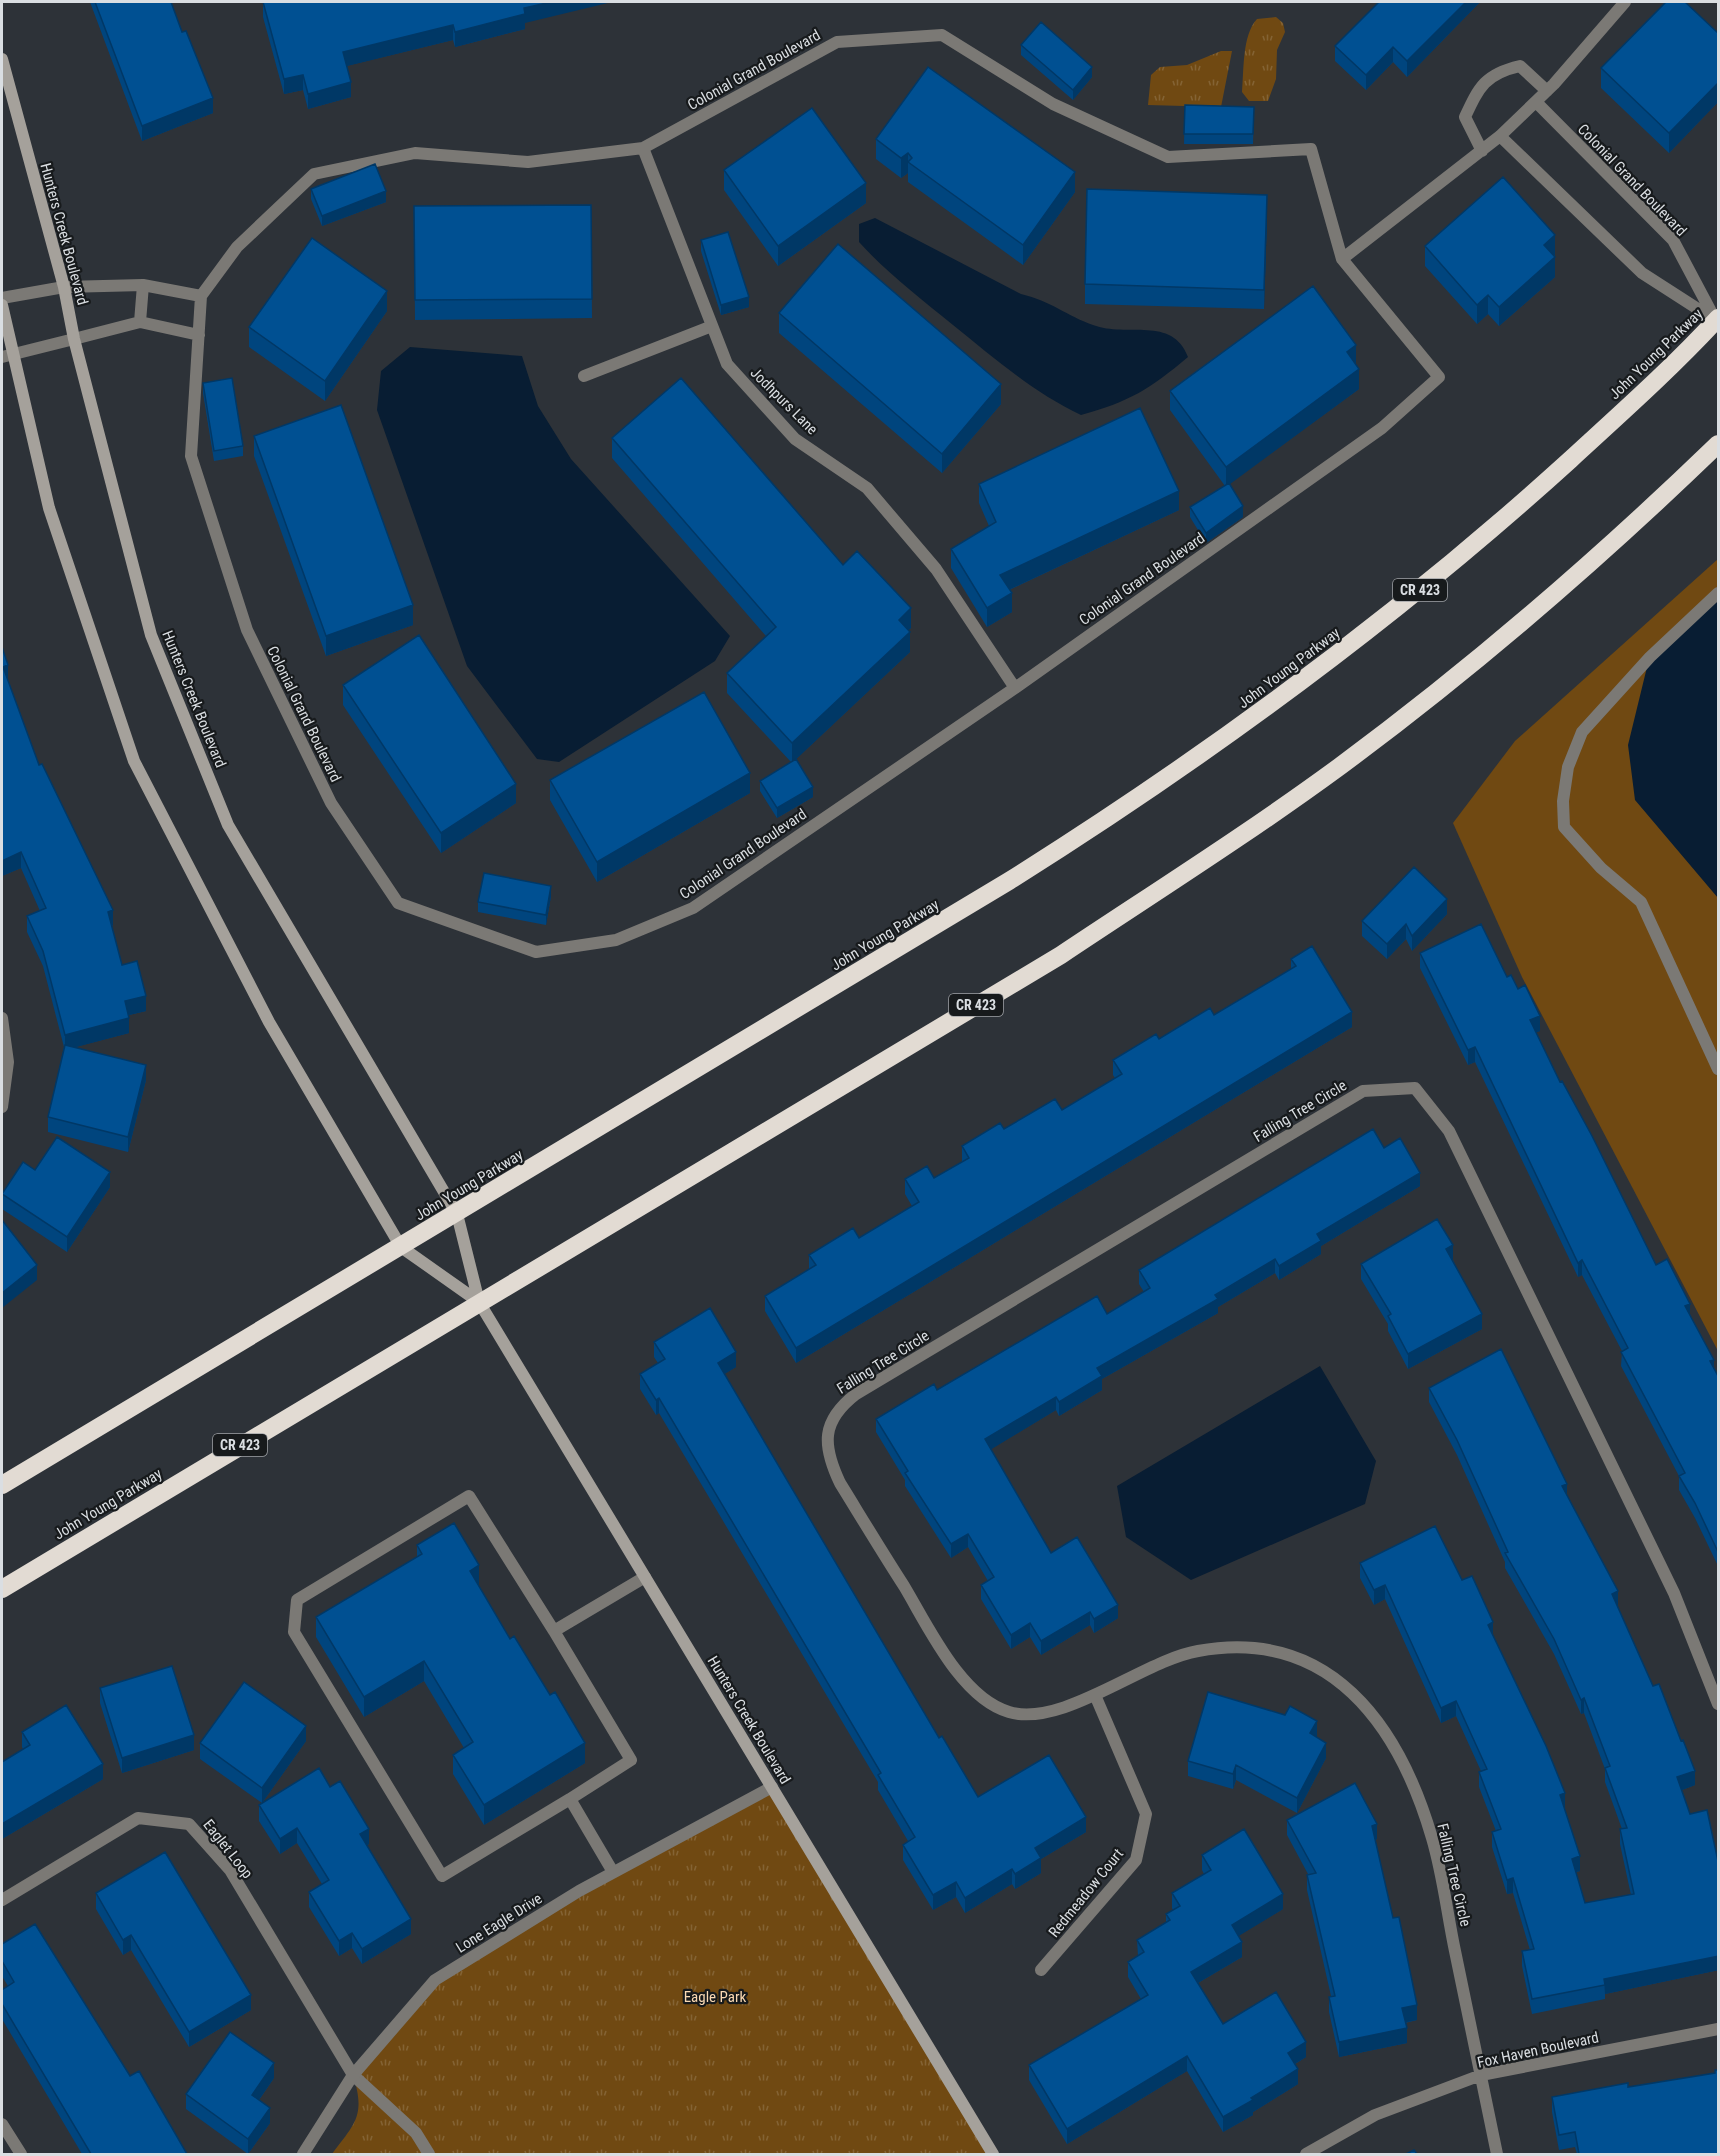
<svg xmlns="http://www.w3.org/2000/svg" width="1720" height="2156" viewBox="0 0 1720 2156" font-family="'Roboto Condensed',sans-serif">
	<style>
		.green { fill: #704912 }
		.park { fill: url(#park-tufts) }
		.water { fill: #081d33 }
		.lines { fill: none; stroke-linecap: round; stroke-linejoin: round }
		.lane { stroke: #7b7975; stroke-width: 12 }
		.street { stroke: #7b7975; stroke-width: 12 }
		.secondary { stroke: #a5a19b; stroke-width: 12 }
		.highway { stroke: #e2dbd3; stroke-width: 18 }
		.wall { fill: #00457e }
		.shaded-wall { fill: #003866 }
		.building { fill: #005092; stroke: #003866; stroke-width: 1.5 }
		.labels { text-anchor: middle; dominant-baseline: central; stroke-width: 4.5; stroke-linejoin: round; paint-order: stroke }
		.shield { fill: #171a1c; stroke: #a0a3a7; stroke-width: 1.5 }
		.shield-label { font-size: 14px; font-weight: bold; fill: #dadee2 }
		.street-label { font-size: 15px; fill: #dadee2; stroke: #171a1c }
		.park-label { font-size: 15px; fill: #fad9b3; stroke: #171a1c }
	</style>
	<defs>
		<pattern id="park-tufts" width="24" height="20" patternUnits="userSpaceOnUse" patternTransform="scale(1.5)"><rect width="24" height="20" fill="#704912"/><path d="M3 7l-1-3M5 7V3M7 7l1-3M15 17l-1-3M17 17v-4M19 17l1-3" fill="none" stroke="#846334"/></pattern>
	</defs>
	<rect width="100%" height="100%" fill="#2d3238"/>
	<path class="green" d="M1718,559V1351L1522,977L1453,823L1515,741Z"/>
	<path class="park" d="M1276,17L1283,23L1285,32L1277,50L1276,79L1268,101H1249L1242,92C1244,71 1242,35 1257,19Z
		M1221,51H1232L1221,107L1148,105L1151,75L1160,67L1187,65Z
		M772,1787L993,2154H332C355,2123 366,2116 353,2075L435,1980Z"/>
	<path class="water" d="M875,218L1021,294C1051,301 1067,316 1093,325C1127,338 1172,315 1188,357C1150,389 1129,402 1081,415C1034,393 994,358 953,325C920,298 887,273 859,242V224Z
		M410,347L522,356L538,406L571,459L730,636L715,661L559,762L537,759L467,666L377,410L381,371Z
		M1718,600V898L1635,800L1628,745L1648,663Z
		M1320,1366L1376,1461L1365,1504L1191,1580L1126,1537L1117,1486Z"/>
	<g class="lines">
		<path class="lane" d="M942,35L1053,104L1168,157L1311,149L1342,259L1439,377L1382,428L1015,688L693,908L616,940L536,952L398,903L331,803L247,630L191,456L201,296L237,247L314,174L415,153L528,162L643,148L837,42Z
			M1536,102L1673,240L1716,321
			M1500,136L1642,273L1715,320
			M643,148L727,364L795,439L867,488L936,569L1015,688
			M1482,151L1465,117C1479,87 1485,74 1520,66L1547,91
			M1342,259L1500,136L1554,84L1625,2
			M64,287L143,285L201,296
			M140,322L143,285
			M74,339L140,322L199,335
			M584,376L712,326
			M1718,593L1650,657L1582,732L1568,767L1563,801L1564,827L1601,868L1641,902L1718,1069
			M554,1631L631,1760L570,1799
			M613,1872L570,1799L442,1876L294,1632L297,1600L469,1496L554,1631L645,1577
			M353,2075L416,2133L429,2154"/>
		<path class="street" d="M2,298L64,287
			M2,357L74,339
			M2,1018L8,1062L2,1107
			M2,1900L138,1818L189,1824L230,1870L353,2075
			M1041,1970L1136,1860L1146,1814L1095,1695
			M2,2124L21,2154
			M303,2154L353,2075L435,1980L579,1891L772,1787
			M1306,2154L1375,2115L1481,2075L1718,2029
			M1497,2154C1483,2087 1469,2019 1455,1951C1447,1913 1443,1875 1432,1838C1399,1725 1330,1627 1198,1651C1144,1660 1063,1728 1009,1712C961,1698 928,1626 904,1586C882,1552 861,1517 840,1483C822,1445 821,1421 856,1394L1363,1091L1415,1088L1449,1131L1674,1593L1718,1704"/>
		<path class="secondary" d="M2,59L64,287L74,339L151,635L228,825L457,1214L479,1302L993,2154
			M2,305L49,508L134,761L269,1022L401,1247L479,1302"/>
		<path class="highway" d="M2,1485L1009,881C1208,756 1396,618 1570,460C1620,414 1672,368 1718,318
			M2,1589L1061,955C1154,893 1249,833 1339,767C1473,668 1599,559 1718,444"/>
	</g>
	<path class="wall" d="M90,2H171L213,113L142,141Z
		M263,2L525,23V29L455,47L453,40L346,66L351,97L308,109L303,90L284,94L263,17Z
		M1480,2L1407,77L1393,62L1366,90L1335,61V46Z
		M1719,34V101L1669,153L1601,88V68Z
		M1021,45L1092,77L1073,100L1021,55Z
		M1185,105L1254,107L1253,144H1184Z
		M876,139L1075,192L1023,265L908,182V173L901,178L876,159Z
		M724,170L866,203L778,266L724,190Z
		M311,189L386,202L322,226L311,199Z
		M591,205L592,318L415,320L414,206Z
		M1267,215L1264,309L1085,304V284Z
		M701,240L749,307L721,315L701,251Z
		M1425,246L1555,255V277L1499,326L1488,314L1477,324L1425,266Z
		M387,311L325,401L249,347V327Z
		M779,313L1001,404L942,473L779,333Z
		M1356,365L1359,389L1229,484L1243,517L1206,543L1190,517V507L1225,486L1170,410V391Z
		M203,383L243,446V456L214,461L203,393Z
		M254,436L413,625L326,656L254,456Z
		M612,438L843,565L911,628L908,630L910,652L795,760L813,797L777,818L760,791V781L791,762L727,693V673L766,636L612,458Z
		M979,484L1179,510L1009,590L1012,612L987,627L951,568V549L989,526L979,503Z
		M2,647L8,680L39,765L113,925L112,926L122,965L146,1011L129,1015V1033L75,1047L146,1080L128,1152L48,1132V1117L64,1047L43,966L27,932V916L40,911L21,868L2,876Z
		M343,685L516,803L441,853L343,705Z
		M550,780L750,793L597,882L550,800Z
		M551,896L546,925L478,912V902Z
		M1447,914L1412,951L1406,939L1387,959L1362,936V921Z
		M1420,953L1507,977L1540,1031L1536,1032L1560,1082L1656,1265L1690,1316L1719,1378V1568L1695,1518L1679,1490V1476L1621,1366L1622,1351L1582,1275L1578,1277L1475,1062L1468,1065L1420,968Z
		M1291,959L1352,1027L796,1363L765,1311V1296L809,1269V1255L859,1238L912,1206L905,1194V1179L934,1178L962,1162V1146L1004,1129L1062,1110L1115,1078L1113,1075V1060L1159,1039L1214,1015L1291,969Z
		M1384,1148L1420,1186L1321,1246V1254L1279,1280L1275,1273L1218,1307V1313L1102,1379V1390L1059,1416L1056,1410L991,1449L1051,1553L1118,1618L1094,1633L1090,1625L1041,1655L1030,1637L1011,1649L981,1599V1585L988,1581L968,1547L951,1558L905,1486V1480L876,1432V1419L937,1390L1107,1314L1144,1292L1139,1284V1270Z
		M35,1170L110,1187L67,1252L2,1209V1194Z
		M1453,1260L1482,1329L1408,1369L1388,1331V1324L1361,1279V1264Z
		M654,1342L736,1367L724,1374L939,1738L978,1797L1086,1832L1041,1859V1873L1015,1889L1012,1884L965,1913L956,1897L933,1910L903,1860V1845L908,1841L878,1790V1782L659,1413L656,1415L640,1389V1374L658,1363L654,1357Z
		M1429,1388L1567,1496L1618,1605L1617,1606L1695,1785L1682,1790L1690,1814L1719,1866V1970L1605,1994V1999L1532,2014L1522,1966V1951L1530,1950L1513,1893L1507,1894L1492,1847V1832L1496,1831L1479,1787V1772L1481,1771L1456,1716L1441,1723L1385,1599L1374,1605L1360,1578V1563L1462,1580L1493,1636L1565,1807L1564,1808L1580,1871L1576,1872L1585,1903L1631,1895L1620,1844V1829H1622L1605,1782V1769L1584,1713L1581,1714L1554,1654L1505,1568V1562L1457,1455L1429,1402Z
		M417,1545L479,1585L478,1586L510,1639L585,1763L484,1825L453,1774V1755L464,1748L424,1681L364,1717L316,1637V1617L417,1557Z
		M100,1688L194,1750L122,1773L100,1703Z
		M22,1732L103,1779L2,1839V1762L23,1749L22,1747Z
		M1317,1736L1316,1737L1326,1758L1297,1813L1236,1780L1233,1789L1188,1776V1761Z
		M306,1741L262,1803L200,1759V1743Z
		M330,1787L369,1844L367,1845L411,1934L362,1964L352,1948L339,1956L309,1907V1892L322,1884L297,1843L280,1854L259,1821V1805Z
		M1287,1820L1377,1839L1375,1840L1417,2020L1405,2023L1407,2043L1339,2057L1329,2012V1997L1331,1996L1307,1890V1875L1308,1874L1287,1835Z
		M1202,1855L1283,1909L1238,1936L1242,1957L1198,1983L1223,2024L1306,2057L1295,2064L1298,2084L1253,2112V2115L1223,2132L1187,2071L1067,2144L1029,2080V2065L1141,1999L1128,1977V1962L1138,1956L1137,1940L1166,1923V1914L1173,1910L1172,1908V1893L1204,1874L1202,1870Z
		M96,1893L251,2010L189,2047L131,1950L123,1955L96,1909Z
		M2,1944L130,2076L187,2154H82L2,2019V1990L8,1986L2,1976Z
		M274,2078L259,2100L270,2123L248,2154L186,2109V2094Z
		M1628,2087L1719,2154H1577L1575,2147L1559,2150L1552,2112V2097Z"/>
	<path class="shaded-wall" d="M551,2H612L525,23V29L455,47V32L524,8Z
		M1466,2H1480L1407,77V61Z
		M453,25V40L343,67V52Z
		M1393,47V62L1366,90V75Z
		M1092,67V77L1073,100V90Z
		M303,75V90L284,94V79Z
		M351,82V97L308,109V94Z
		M1719,82V101L1669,153V133Z
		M213,98V113L142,141V126Z
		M908,153V173L901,178V158Z
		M1075,172V192L1023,265V245Z
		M866,183V203L778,266V246Z
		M386,191V202L322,226V216Z
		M1267,195V215L1264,309V290Z
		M1555,235V255L1544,265V245Z
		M1555,257V277L1499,326V307Z
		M387,291V311L325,401V381Z
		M1488,295V314L1477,324V305Z
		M749,297V307L721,315V305Z
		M1356,345V365L1347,352Z
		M1359,369V389L1226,487V467Z
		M1001,384V404L942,473V454Z
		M1179,491V510L1000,594V575Z
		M1243,506V517L1206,543V533Z
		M1012,593V612L987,627V608Z
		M413,605V625L326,656V636Z
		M911,608V628L899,639V620Z
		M910,632V652L792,763V743Z
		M8,665V680L3,667Z
		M750,773V793L597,882V862Z
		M516,784V803L441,853V833Z
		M813,787V797L777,818V808Z
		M21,852V868L2,876V861Z
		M551,886V896L546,925V915Z
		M1447,899V914L1412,951V936Z
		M113,910V925L108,928V912Z
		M1406,924V939L1387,959V944Z
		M146,996V1011L125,1016V1001Z
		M1352,1012V1027L796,1363V1348Z
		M1540,1016V1031L1530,1035V1020Z
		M129,1018V1033L65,1050V1035Z
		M1475,1047V1062L1468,1065V1050Z
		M146,1065V1080L128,1152V1137Z
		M110,1172V1187L67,1252V1237Z
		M1420,1173V1186L1321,1246V1254L1279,1280V1266L1317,1234Z
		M1453,1245V1260L1446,1264V1249Z
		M1275,1259V1273L1218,1307V1313L1102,1379V1390L1059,1416V1402L1097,1368Z
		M1582,1260V1275L1578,1277V1263Z
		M37,1265V1280L2,1308V1293Z
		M1690,1304V1318L1685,1306Z
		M1482,1314V1329L1408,1369V1354Z
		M736,1352V1367L718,1378V1363Z
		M1714,1360V1374L1710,1361Z
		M1056,1397V1410L985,1453V1439Z
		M659,1398V1413L656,1415V1400Z
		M1567,1484V1498L1562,1486Z
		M968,1534V1547L951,1558V1544Z
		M479,1565V1585L470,1591V1571Z
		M1385,1585V1599L1374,1605V1590Z
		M1618,1591V1605L1612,1609V1594Z
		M1118,1605V1618L1094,1633V1619Z
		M1090,1612V1625L1041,1655V1641Z
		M1493,1622V1637L1488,1625Z
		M1030,1623V1637L1011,1649V1635Z
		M424,1661V1681L364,1717V1697Z
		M1584,1698V1713L1581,1714V1700Z
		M1456,1701V1716L1441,1723V1708Z
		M1317,1721V1736L1310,1749V1733Z
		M306,1726V1741L262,1803V1788Z
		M194,1735V1750L122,1773V1758Z
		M585,1743V1763L484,1825V1805Z
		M1326,1743V1758L1297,1813V1798Z
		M103,1764V1779L2,1839V1824Z
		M1236,1765V1780L1233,1789V1774Z
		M1695,1771V1785L1677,1792V1777Z
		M1565,1793V1807L1560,1809V1795Z
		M1086,1817V1832L1041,1859V1873L1015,1889V1874L1035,1848Z
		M1377,1824V1839L1372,1841V1826Z
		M297,1828V1843L280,1854V1839Z
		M369,1829V1844L360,1849V1834Z
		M1580,1856V1871L1572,1873V1859Z
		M1012,1869V1884L965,1913V1898Z
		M1513,1878V1893L1507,1894V1880Z
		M956,1882V1897L933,1910V1895Z
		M1283,1894V1909L1232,1940V1925Z
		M411,1919V1934L362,1964V1949Z
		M352,1933V1948L339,1956V1941Z
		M131,1935V1950L123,1955V1940Z
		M1242,1942V1957L1191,1987V1972Z
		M1719,1956V1970L1605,1994L1604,1979Z
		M251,1995V2010L189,2047V2032Z
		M1417,2005V2020L1402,2023V2008Z
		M1407,2028V2043L1339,2057V2042Z
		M1306,2042V2057L1288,2068V2053Z
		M1187,2056V2071L1067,2144V2129Z
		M274,2063V2078L252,2110V2095Z
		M1298,2069V2084L1253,2112V2115L1223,2132V2117L1251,2098Z
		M270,2108V2123L248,2154V2139Z"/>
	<path class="building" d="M95,2H171L182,32L186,31L213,98L142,126Z
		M263,2H551L524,8L525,14L455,32L453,25L343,52L351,82L308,94L303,75L284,79Z
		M1379,2H1466L1407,61L1393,47L1366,75L1335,46Z
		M1666,2H1685L1719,34V82L1669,133L1601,68Z
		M1041,22L1092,67L1073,90L1021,45Z
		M928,67L1075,172L1023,245L908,162L912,158L908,153L901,158L876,139Z
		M1185,105L1254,107L1253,134H1184Z
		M812,108L866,183L778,246L724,170Z
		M375,164L386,191L322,216L311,189Z
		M1503,177L1555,235L1544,245L1555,257L1499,307L1488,295L1477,305L1425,246Z
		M1087,189L1267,195L1264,290L1085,284Z
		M591,205L592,299L415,300L414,206Z
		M728,232L749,297L721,305L701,240Z
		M312,238L387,291L325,381L249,327Z
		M838,244L1001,384L942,454L779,313Z
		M1313,286L1356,345L1347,352L1359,369L1226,467L1170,391Z
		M232,378L243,446L214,451L203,383Z
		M681,378L843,565L857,551L911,608L899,620L910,632L792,743L727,673L776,627L612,438Z
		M341,405L413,605L326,636L254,436Z
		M1140,408L1179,491L1000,575L1012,593L987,608L951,549L996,522L979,484Z
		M1229,483L1243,506L1206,533L1190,507Z
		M419,635L516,784L441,833L343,685Z
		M2,647L8,665L3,667L39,765L42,764L113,910L108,912L122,965L137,961L146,996L125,1001L129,1018L65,1035L43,951L27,916L46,908L21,852L2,861Z
		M704,692L750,773L597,862L550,780Z
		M796,759L813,787L777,808L760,781Z
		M1414,867L1447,899L1412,936L1406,924L1387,944L1362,921Z
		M484,873L551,886L546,915L478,902Z
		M1481,924L1507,977L1511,975L1518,989L1525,985L1540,1016L1530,1020L1560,1082L1562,1081L1592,1136L1656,1265L1667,1259L1690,1304L1685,1306L1714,1360L1710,1361L1719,1378V1554L1695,1503L1679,1476L1685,1473L1621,1352L1628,1348L1582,1260L1578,1263L1475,1047L1468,1050L1420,953Z
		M1312,946L1352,1012L796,1348L765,1296L816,1265L809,1255L853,1228L859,1238L919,1202L905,1179L927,1166L934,1178L969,1158L962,1146L1000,1123L1004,1129L1055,1099L1062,1110L1122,1074L1113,1060L1156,1034L1159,1039L1210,1008L1214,1015L1296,966L1291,959Z
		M65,1045L146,1065L128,1137L48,1117Z
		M1373,1129L1384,1148L1400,1138L1420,1173L1317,1234L1321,1241L1279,1266L1275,1259L1215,1295L1218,1299L1097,1368L1102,1376L1059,1402L1056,1397L985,1439L1051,1553L1077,1537L1118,1605L1094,1619L1090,1612L1041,1641L1030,1623L1011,1635L981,1585L994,1577L968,1534L951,1544L905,1473L908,1471L876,1419L934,1384L937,1390L1097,1296L1107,1314L1150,1288L1139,1270Z
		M57,1137L110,1172L67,1237L2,1194L23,1162L35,1170Z
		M1437,1219L1453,1245L1446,1249L1482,1314L1408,1354L1388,1316L1391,1314L1361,1264Z
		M2,1220L37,1265L2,1293Z
		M710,1308L736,1352L718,1363L939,1738L942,1736L978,1797L1049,1755L1086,1817L1035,1848L1041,1858L1015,1874L1012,1869L965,1898L956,1882L933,1895L903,1845L915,1837L878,1775L881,1773L659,1398L656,1400L640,1374L665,1359L654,1342Z
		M1501,1349L1567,1484L1562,1486L1618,1591L1612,1594L1653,1686L1659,1684L1681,1741L1683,1740L1695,1771L1677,1777L1690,1814L1707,1810L1719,1866V1956L1604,1979L1605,1985L1532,1999L1522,1951L1534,1949L1513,1878L1507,1880L1492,1832L1501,1829L1479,1772L1487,1769L1456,1701L1441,1708L1385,1585L1374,1590L1360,1563L1435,1526L1462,1580L1472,1576L1493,1622L1488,1625L1546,1746L1565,1793L1560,1795L1580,1856L1572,1859L1585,1903L1634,1894L1620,1829L1627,1828L1605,1768L1610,1766L1584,1698L1581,1700L1554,1639L1505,1553L1508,1552L1457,1440L1429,1388Z
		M454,1523L479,1565L470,1571L510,1639L514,1636L550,1695L555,1692L585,1743L484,1805L453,1755L473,1742L424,1661L364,1697L316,1617L422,1554L417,1545Z
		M172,1666L194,1735L122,1758L100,1688Z
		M244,1682L306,1726L262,1788L200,1743Z
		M1208,1692L1285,1715L1290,1706L1317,1721L1310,1733L1326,1743L1297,1798L1236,1765L1233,1774L1188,1761Z
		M66,1705L103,1764L2,1824V1762L30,1745L22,1732Z
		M319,1768L330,1787L340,1781L369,1829L360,1834L411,1919L362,1949L352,1933L339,1941L309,1892L329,1880L297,1828L280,1839L259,1805Z
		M1355,1783L1377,1824L1372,1826L1393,1918L1399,1917L1417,2005L1402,2008L1407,2028L1339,2042L1329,1997L1335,1996L1307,1875L1316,1873L1287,1820Z
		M1244,1829L1283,1894L1232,1925L1242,1942L1191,1972L1223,2024L1276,1992L1306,2042L1288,2053L1298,2069L1251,2098L1253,2100L1223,2117L1187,2056L1067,2129L1029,2065L1148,1995L1128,1962L1144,1952L1137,1940L1170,1920L1166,1914L1180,1906L1172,1893L1211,1870L1202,1855Z
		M165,1852L251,1995L189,2032L131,1935L123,1940L96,1893Z
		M35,1924L130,2076L139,2071L187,2154H91L2,2004V1990L14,1982L2,1961V1944Z
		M230,2032L274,2063L252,2095L270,2108L248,2139L186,2094Z
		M1715,2070H1719V2154H1579L1575,2132L1559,2135L1552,2097L1628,2083V2087L1715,2073Z
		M1414,2150L1417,2154H1406Z"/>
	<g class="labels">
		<g class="shield">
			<rect x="1393" y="579" width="54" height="22" rx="4.5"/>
			<rect x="949" y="994" width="54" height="22" rx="4.5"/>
			<rect x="213" y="1434" width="54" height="22" rx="4.5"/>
		</g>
		<g class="shield-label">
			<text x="1420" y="590">CR 423</text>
			<text x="976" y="1005">CR 423</text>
			<text x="240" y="1445">CR 423</text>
		</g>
		<g class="street-label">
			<text transform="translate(754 70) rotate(-29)">Colonial Grand Boulevard</text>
			<text transform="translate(1632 180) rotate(46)">Colonial Grand Boulevard</text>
			<text transform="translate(64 234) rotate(75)">Hunters Creek Boulevard</text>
			<text transform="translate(1656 354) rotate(-44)">John Young Parkway</text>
			<text transform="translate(784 401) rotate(45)">Jodhpurs Lane</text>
			<text transform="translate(1142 579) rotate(-35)">Colonial Grand Boulevard</text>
			<text transform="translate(1289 668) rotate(-37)">John Young Parkway</text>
			<text transform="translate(194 699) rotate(68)">Hunters Creek Boulevard</text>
			<text transform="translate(304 714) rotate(64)">Colonial Grand Boulevard</text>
			<text transform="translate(743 854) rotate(-34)">Colonial Grand Boulevard</text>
			<text transform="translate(885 935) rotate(-31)">John Young Parkway</text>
			<text transform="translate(1300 1111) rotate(-31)">Falling Tree Circle</text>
			<text transform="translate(469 1185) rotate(-31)">John Young Parkway</text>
			<text transform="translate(883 1362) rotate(-32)">Falling Tree Circle</text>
			<text transform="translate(108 1504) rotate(-31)">John Young Parkway</text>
			<text transform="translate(749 1720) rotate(59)">Hunters Creek Boulevard</text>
			<text transform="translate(228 1849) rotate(52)">Eaglet Loop</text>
			<text transform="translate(1454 1875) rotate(77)">Falling Tree Circle</text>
			<text transform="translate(1086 1893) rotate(-51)">Redmeadow Court</text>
			<text transform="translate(499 1923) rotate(-32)">Lone Eagle Drive</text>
			<text transform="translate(1538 2050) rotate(-12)">Fox Haven Boulevard</text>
		</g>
		<g class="park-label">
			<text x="715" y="1997">Eagle Park</text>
		</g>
	</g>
	<rect width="1720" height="2156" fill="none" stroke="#dadee2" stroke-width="6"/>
</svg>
